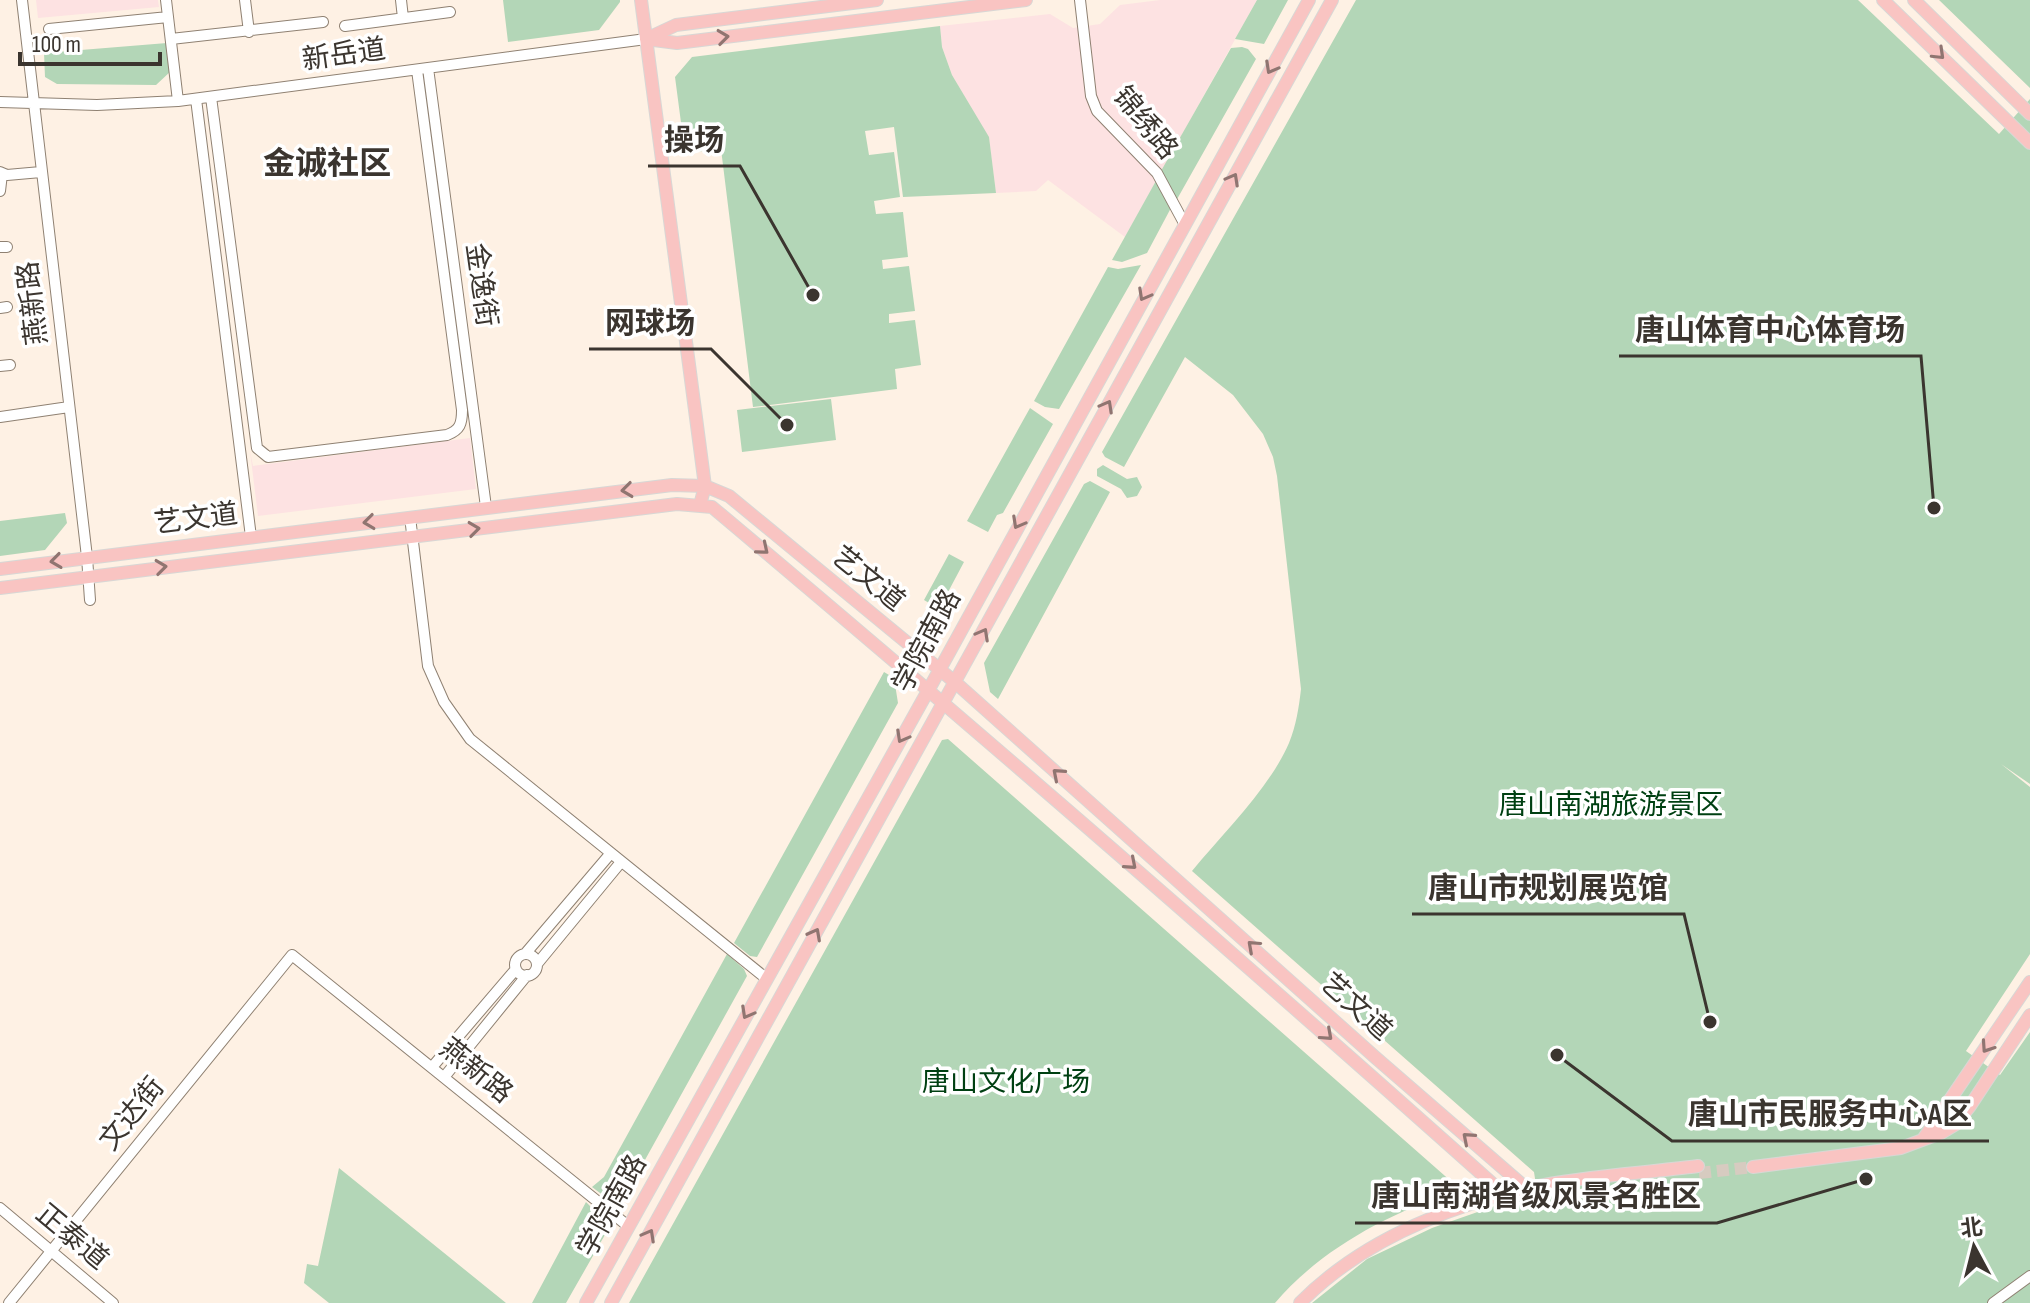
<svg xmlns="http://www.w3.org/2000/svg" width="2030" height="1303" viewBox="0 0 2030 1303" font-family="'Sofia Sans Condensed','Noto Sans SC',sans-serif">
	<style>
		.commercial { fill: #fde2e2 }
		.green { fill: #b3d6b7 }
		.lines { fill: none; stroke-linecap: round; stroke-linejoin: round }
		.major-tunnel { stroke: #d7cbc0; stroke-width: 12; stroke-dasharray: 12 6; stroke-linecap: butt }
		.minor-casing { stroke: #8f8172; stroke-width: 12 }
		.major-casing { stroke: #d8d7d5; stroke-width: 14 }
		.minor { stroke: #fff; stroke-width: 10 }
		.major { stroke: #f9c4c2; stroke-width: 12 }
		.oneway { stroke: #907571 }
		.labels { text-anchor: middle; dominant-baseline: central; stroke-width: 7; stroke-linejoin: round; paint-order: stroke }
		.street-label { font-size: 28px; fill: #3b352f; stroke: #fff }
		.park-label { font-size: 28px; fill: #004012; stroke: #fff }
		.quarter-label { font-size: 32px; font-weight: bold; fill: #3b352f; stroke: #fff }
		.leader { fill: none; stroke: #3b352f; stroke-width: 3 }
		.callout-dot { fill: #3b352f; stroke: #fff; stroke-width: 3 }
		.callout-label { font-size: 30px; text-anchor: middle; font-weight: bold; fill: #3b352f; stroke: #fff; stroke-width: 7; stroke-linejoin: round; paint-order: stroke }
	</style>
	<rect width="100%" height="100%" fill="#fef1e4"/>
	<path class="commercial" d="M36,0H158L159,7L38,18Z
		M1160,0H1257L1125,237L1048,180L1036,191L996,193L989,138L952,75L942,47L940,26L1050,14L1073,28L1100,24L1120,5Z
		M470,438L476,489L258,516L250,451L253,466Z"/>
	<path class="green" d="M503,0H620V2L599,30L508,42Z
		M1257,0H1288L1264,44L1235,39Z
		M1356,0H1858L1999,134L2030,99V784L2001,764L2030,787V954L1966,1051L2000,1075L2030,1032V1303H1312L1367,1259L1432,1228L1506,1202L1538,1198L1534,1172L1192,871C1224,832 1269,789 1289,743C1296,726 1299,707 1301,689L1277,476L1273,457L1263,434L1233,395L1185,357L1124,467L1105,457L1102,452Z
		M1939,0H2030V88Z
		M940,26L942,47L952,75L989,137L996,193L903,197L894,127L865,131L869,155L894,152L900,197L874,201L876,214L903,212L908,257L882,260L883,269L909,266L915,311L889,314V323L915,320L921,365L895,369L897,389L753,407L721,149L685,153L675,77L692,57Z
		M167,43L171,71L156,85L57,84L45,77L44,53Z
		M1242,47L1248,49L1256,59L1176,201L1161,171L1231,48Z
		M1157,179L1172,206L1147,253L1122,262L1112,260Z
		M1141,265L1059,409L1045,407L1034,401L1108,267L1118,269Z
		M831,399L836,440L742,452L737,410Z
		M1030,408L1053,424L1003,513L997,515L988,532L967,521Z
		M1103,465L1127,479L1137,477L1142,487L1137,496L1127,498L1121,489L1097,476V469Z
		M1090,481L1110,492L998,699L990,692L984,663L1084,484Z
		M65,513L67,523L45,550L0,556V521Z
		M949,554L964,562L939,609L924,600Z
		M884,672L894,678L898,703L757,957L750,956L734,943Z
		M948,739L1453,1183L1454,1189L1452,1193C1387,1214 1320,1250 1275,1303H629L942,740Z
		M727,954L744,969L747,976L620,1205H616L592,1187L604,1177Z
		M339,1168L506,1303H329L304,1283L307,1264L318,1266Z
		M586,1202L610,1226L566,1303H532Z"/>
	<g class="lines">
		<path class="major-tunnel" d="M1699,1173L1753,1167"/>
		<g class="minor-casing">
			<path id="minor" d="M22,0L87,557L90,600
				M166,0L178,101
				M245,0L249,32
				M401,0L403,18
				M1080,0L1091,96L1097,111L1157,173L1184,223
				M345,26L450,12
				M49,29L168,17
				M171,39L323,22
				M428,68L486,507
				M211,97L257,448L268,457L447,435C460,430 462,424 462,410L417,70
				M196,99L251,537
				M0,102L97,105L178,101L646,39
				M0,172L7,175L41,172
				M0,191L2,174
				M0,247H7
				M0,308L7,307
				M0,366L10,365
				M0,417L69,407
				M410,517L428,666L444,702L470,739L767,979
				M525,954L611,853
				M515 965a11 11 0 1 1 22 0a11 11 0 1 1-22 0Z
				M537,964L621,862
				M433,1066L516,969
				M445,1076L527,975
				M0,1208L113,1303
				M9,1303L292,955L628,1226
				M1993,1303L2030,1276"/>
		</g>
		<g class="major-casing">
			<path id="major" d="M641,0L705,486L700,505
				M1883,0L2030,143
				M1914,0L2030,114
				M646,39L677,43L1026,0
				M646,39L676,25L877,0
				M0,569L672,485L705,486L729,496L956,683L1376,1058L1527,1189
				M0,588L677,504L712,507C980,732 1243,961 1504,1194
				M1924,1138L2030,982
				M1753,1167L1901,1148L1941,1133L1956,1124L1970,1106L2030,1015
				M586,1303L929,689L1309,0
				M611,1303C853,870 1091,434 1332,0
				M1300,1303C1362,1240 1448,1206 1533,1187C1585,1176 1645,1173 1698,1166"/>
		</g>
		<use href="#minor" class="minor"/>
		<use href="#major" class="major"/>
	</g>
	<defs><path id="oneway-chevron" d="M-2-3.5L2.5 0L-2 3.5" fill="none" stroke-width="1.6" stroke-linecap="round" stroke-linejoin="round" transform="scale(2)"/></defs>
	<g class="oneway">
		<use href="#oneway-chevron" transform="translate(723 37) rotate(-7)"/>
		<use href="#oneway-chevron" transform="translate(1939 54) rotate(44)"/>
		<use href="#oneway-chevron" transform="translate(1271 68) rotate(119)"/>
		<use href="#oneway-chevron" transform="translate(1233 179) rotate(-61)"/>
		<use href="#oneway-chevron" transform="translate(1144 295) rotate(119)"/>
		<use href="#oneway-chevron" transform="translate(1107 406) rotate(-61)"/>
		<use href="#oneway-chevron" transform="translate(627 490) rotate(173)"/>
		<use href="#oneway-chevron" transform="translate(369 522) rotate(173)"/>
		<use href="#oneway-chevron" transform="translate(1018 523) rotate(119)"/>
		<use href="#oneway-chevron" transform="translate(474 529) rotate(-7)"/>
		<use href="#oneway-chevron" transform="translate(763 549) rotate(40)"/>
		<use href="#oneway-chevron" transform="translate(56 561) rotate(172)"/>
		<use href="#oneway-chevron" transform="translate(161 567) rotate(-7)"/>
		<use href="#oneway-chevron" transform="translate(983 634) rotate(-61)"/>
		<use href="#oneway-chevron" transform="translate(902 737) rotate(119)"/>
		<use href="#oneway-chevron" transform="translate(1058 774) rotate(-139)"/>
		<use href="#oneway-chevron" transform="translate(1131 864) rotate(41)"/>
		<use href="#oneway-chevron" transform="translate(815 934) rotate(-62)"/>
		<use href="#oneway-chevron" transform="translate(1253 946) rotate(-138)"/>
		<use href="#oneway-chevron" transform="translate(747 1013) rotate(119)"/>
		<use href="#oneway-chevron" transform="translate(1327 1035) rotate(42)"/>
		<use href="#oneway-chevron" transform="translate(1987 1047) rotate(124)"/>
		<use href="#oneway-chevron" transform="translate(1468 1138) rotate(-139)"/>
		<use href="#oneway-chevron" transform="translate(649 1235) rotate(-61)"/>
	</g>
	<g class="labels">
		<g class="street-label">
			<text transform="translate(344 55) rotate(-8)">新岳道</text>
			<text transform="translate(1145 123) rotate(51)">锦绣路</text>
			<text transform="translate(481 285) rotate(82)">金逸街</text>
			<text transform="translate(33 303) rotate(-97)">燕新路</text>
			<text transform="translate(196 519) rotate(-7)">艺文道</text>
			<text transform="translate(868 579) rotate(39)">艺文道</text>
			<text transform="translate(927 641) rotate(-62)">学院南路</text>
			<text transform="translate(1356 1007) rotate(42)">艺文道</text>
			<text transform="translate(476 1071) rotate(39)">燕新路</text>
			<text transform="translate(132 1114) rotate(-51)">文达街</text>
			<text transform="translate(612 1206) rotate(-61)">学院南路</text>
			<text transform="translate(72 1237) rotate(40)">正泰道</text>
		</g>
		<g class="park-label">
			<text x="1611" y="805">唐山南湖旅游景区</text>
			<text x="1006" y="1082">唐山文化广场</text>
		</g>
		<g class="quarter-label">
			<text x="327" y="164">金诚社区</text>
		</g>
	</g>
	<path class="leader" d="M813 295L740 166H648M787 425L711 349H589M1934 508L1921 356H1619M1710 1022L1684 914H1412M1557 1055L1672 1141H1989M1866 1179L1717 1223H1355"/>
	<g class="callout-dot">
		<circle cx="813" cy="295" r="8"/>
		<circle cx="787" cy="425" r="8"/>
		<circle cx="1934" cy="508" r="8"/>
		<circle cx="1710" cy="1022" r="8"/>
		<circle cx="1557" cy="1055" r="8"/>
		<circle cx="1866" cy="1179" r="8"/>
	</g>
	<g class="callout-label">
		<text x="694" y="150">操场</text>
		<text x="650" y="333">网球场</text>
		<text x="1770" y="340">唐山体育中心体育场</text>
		<text x="1548" y="898">唐山市规划展览馆</text>
		<text x="1830" y="1124">唐山市民服务中心A区</text>
		<text x="1536" y="1206">唐山南湖省级风景名胜区</text>
	</g>
	<g transform="translate(1974 1247) rotate(353)" stroke="#ffffff" stroke-width="6" paint-order="stroke">
	<path d="M0-6L14 30L0 20L-14 30Z" fill="#3b352f"/>
	<text y="-12" font-size="22" font-weight="bold" text-anchor="middle" fill="#3b352f">北</text>
	</g>
	<path d="M20 52v12h140v-12" fill="none" stroke="#3b352f" stroke-width="4"/>
	<text x="32" y="52" font-size="24" fill="#3b352f" stroke="#ffffff" stroke-width="6" paint-order="stroke">100 m</text>
</svg>
